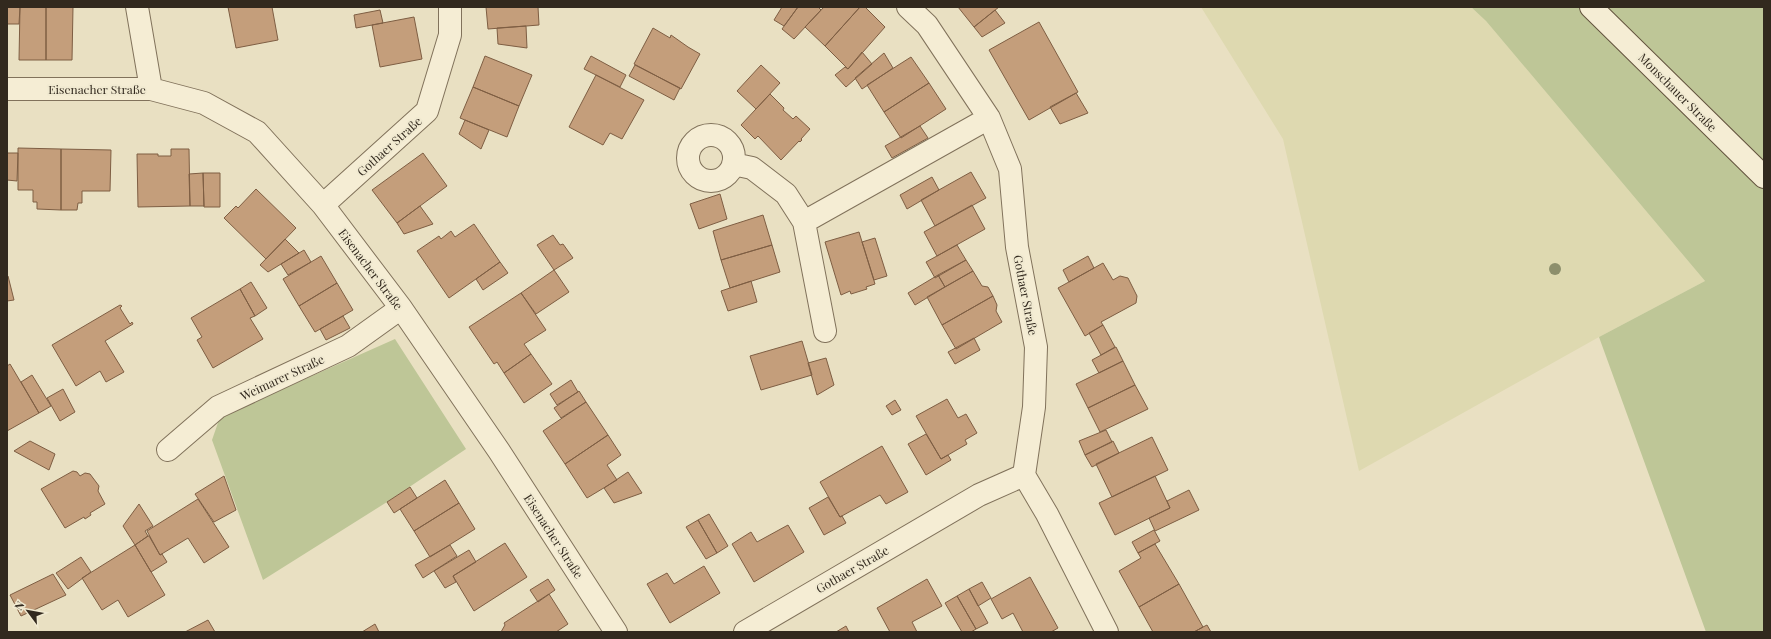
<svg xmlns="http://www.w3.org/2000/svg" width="1771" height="639" viewBox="0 0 1771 639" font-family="'Playfair Display',serif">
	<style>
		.farmland { fill: #ded9b0 }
		.green { fill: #bec697 }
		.building { fill: #c49e7b; stroke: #7e5e43 }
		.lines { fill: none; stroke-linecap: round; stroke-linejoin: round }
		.minor-casing { stroke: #81725b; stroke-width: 24 }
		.secondary-casing { stroke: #63533e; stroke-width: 24 }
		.minor { stroke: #f5edd4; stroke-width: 22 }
		.secondary { stroke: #f5edd4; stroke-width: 22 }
		.tree { fill: #8d8f6c }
		.labels { text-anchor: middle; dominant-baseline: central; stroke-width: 4; stroke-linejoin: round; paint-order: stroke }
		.street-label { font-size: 12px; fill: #32291e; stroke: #f1ead1 }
	</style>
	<rect width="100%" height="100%" fill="#e9e0c2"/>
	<path class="farmland" d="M1201,7H1471L1486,21L1705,281L1599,337L1359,471L1283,139Z"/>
	<path class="green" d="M1471,7H1764V632H1706L1599,337L1705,281L1486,21Z
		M395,339L466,449L387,502L263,580L212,440L220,417Z"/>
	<path class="building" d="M7,7H20L19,24H7Z
		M20,7H46V60H19Z
		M46,7H73L72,60H46Z
		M228,7H272L278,40L236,48Z
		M486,7H538L539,25L488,29Z
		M782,7H798L784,26L774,20Z
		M798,7H818L821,10L794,39L782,29Z
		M824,7H860L825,46L805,27Z
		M860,7H865L885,27L848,69L825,46Z
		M958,7H999L974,27Z
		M380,10L383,23L356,28L354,15Z
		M995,10L1005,23L982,37L974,27Z
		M414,17L422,59L380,67L372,25Z
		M1039,22L1078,92L1029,120L989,50Z
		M526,26L527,48L498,44L497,28Z
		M653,28L670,38L671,35L688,47L700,54L681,89L634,64Z
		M862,52L872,64L846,87L835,75L845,67L848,69Z
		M884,53L893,68L862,89L855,78Z
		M485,56L532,75L519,106L473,87Z
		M591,56L626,75L620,87L584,69Z
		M911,57L929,83L884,112L867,85Z
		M635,65L680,88L674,100L629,76Z
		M761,65L780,83L756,109L737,91Z
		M596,75L644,100L622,139L610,133L603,145L569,127Z
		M929,83L946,109L901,138L884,112Z
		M473,87L519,106L507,137L460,118Z
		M1076,93L1088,113L1060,124L1050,107Z
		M770,94L784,108L783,110L793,119L796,116L810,129L801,139L802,140L800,142L799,141L781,160L758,136L755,139L741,125Z
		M465,120L489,130L481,149L459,134Z
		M920,126L928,138L892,158L885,146Z
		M18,148L61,149V210L37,209V202H33V190H18Z
		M61,149L111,150L110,191H82V203H78L77,210H61Z
		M171,149H189L190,206L138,207L137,154H158V156H171Z
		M7,153H18L17,181L7,180Z
		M423,153L447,186L397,223L372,190Z
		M971,172L986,198L935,226L921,200Z
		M203,173L204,206H190L189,174Z
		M203,173H220V207H204Z
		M932,177L939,190L907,209L900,195Z
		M256,189L296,228L266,259L224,218L236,206L238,208Z
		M720,194L727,219L699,229L690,204Z
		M972,205L985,229L937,256L924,232Z
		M420,206L433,224L404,234L397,223Z
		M763,215L772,245L721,260L713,231Z
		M474,224L500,262L449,298L417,251L439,236L441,239L451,231L455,237Z
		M859,232L875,284L866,287L867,289L851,294L850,291L841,295L825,242Z
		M553,235L560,245L563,244L573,258L554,270L537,245Z
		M875,238L887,276L874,280L862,242Z
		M285,239L299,253L268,272L260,265Z
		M772,245L780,272L730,288L721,260Z
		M957,245L966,260L935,278L926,262Z
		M304,250L311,262L288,275L281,264Z
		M321,256L337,283L299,306L283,279Z
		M1088,256L1094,268L1069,282L1063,270Z
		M966,260L973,271L945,287L938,275Z
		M500,262L508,273L483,290L476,279Z
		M1103,263L1113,280L1120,276L1128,278L1137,296L1136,303L1101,322L1103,325L1085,336L1058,288Z
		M554,270L569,292L536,314L521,293Z
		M973,271L982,286L988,287L993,296L942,325L927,297Z
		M938,275L945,287L915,305L908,293Z
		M8,276L14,300L7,301V277Z
		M751,281L757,302L728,311L721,291Z
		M251,282L267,308L255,316L240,289Z
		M337,283L353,310L315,332L299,306Z
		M240,289L255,316L250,318L263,339L213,368L197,340L202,337L191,318Z
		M521,293L546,330L524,344L531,354L504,373L497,362L494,364L469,327Z
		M993,296L997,305L996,311L1002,322L956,349L942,325Z
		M120,305L122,306L120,308L130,324L132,322L133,324L105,341L124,372L106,382L100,371L76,386L52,345Z
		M343,316L350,328L326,340L320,329Z
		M1103,325L1115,347L1101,355L1089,333Z
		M974,338L980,350L955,364L948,352Z
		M802,341L812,375L761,390L750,356Z
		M1116,347L1123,361L1099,373L1092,360Z
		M531,354L552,384L524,403L504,373Z
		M826,358L834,385L817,395L808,363Z
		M1123,361L1135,385L1088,408L1076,384Z
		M10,364L39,413L7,431V366Z
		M32,375L51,406L39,413L21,382Z
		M571,380L578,392L557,405L550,394Z
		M1135,385L1148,409L1100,432L1088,408Z
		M63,389L75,412L60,421L47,398Z
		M579,391L586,402L561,418L554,408Z
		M947,399L958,418L966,414L977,433L965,440L967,444L941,459L916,416Z
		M895,400L901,410L892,415L886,406Z
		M586,402L608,435L565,464L543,431Z
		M1106,430L1112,442L1085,455L1079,441Z
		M926,434L941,459L948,455L951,460L926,475L908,444Z
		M608,435L621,455L607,465L617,480L587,498L565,464Z
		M1152,437L1168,470L1112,497L1096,464Z
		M30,441L55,454L49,470L14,451Z
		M1113,441L1119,453L1092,467L1085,455Z
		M882,446L908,492L886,504L880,495L840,517L820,482Z
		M73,471L77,472L80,476L85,473L90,474L99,486L98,491L105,504L90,513L91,515L85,519L84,517L65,528L41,489Z
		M628,472L642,493L614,503L604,488Z
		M224,476L236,510L214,522L195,494Z
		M1155,476L1170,508L1115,535L1099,503Z
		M445,480L459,503L414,531L400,509Z
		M410,487L417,498L394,513L387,502Z
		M1189,490L1199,510L1155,531L1149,518L1170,508L1167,501Z
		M828,497L840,517L842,516L846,523L824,535L809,508Z
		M198,499L229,547L204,563L188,538L160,555L147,531Z
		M459,503L475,529L430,557L414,531Z
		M139,504L153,526L145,531L148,536L135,545L123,526Z
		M709,514L728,546L717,553L698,520Z
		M698,520L717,553L706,559L686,527Z
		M788,525L804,552L754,582L732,544L751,532L757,542Z
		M1154,530L1160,541L1138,553L1132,542Z
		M148,536H149L160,555L162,554L167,562L151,572L135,545Z
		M505,543L527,577L474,611L453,576Z
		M1155,544L1179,584L1139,607L1119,571L1141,558L1138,553Z
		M135,545L165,595L128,617L118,600L102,610L82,578Z
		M450,545L457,556L423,578L415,565Z
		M469,550L476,562L453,576L456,582L445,588L434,571Z
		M81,557L91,572L68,589L56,573Z
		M704,566L720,593L670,623L647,584L667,573L674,584Z
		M53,574L66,595L21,616L10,595Z
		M1030,577L1058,628L1051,632H1023L1013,613L1002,619L991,599Z
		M548,579L555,590L538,602L530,590Z
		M927,579L942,606L912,622L917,632H890L877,608Z
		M982,582L991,598L978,606L969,589Z
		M1179,584L1203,627L1194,632H1153L1139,607Z
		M969,589L988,623L976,629L957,596Z
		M549,594L568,624L556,632H501L505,625L504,623Z
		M957,596L976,629L971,632H962L945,603Z
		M208,620L215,632H185Z
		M375,624L379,632H362Z
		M1207,625L1211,632H1194L1203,627Z
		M846,626L849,632H836Z"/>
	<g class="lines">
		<g class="minor-casing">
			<path id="minor" d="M137,7L151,89
				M908,7L927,25L989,118L1010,169L1017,247L1036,347L1034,407L1024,475
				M7,89H151L204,103L257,132L323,205L401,308L499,451L616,632
				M688 158a23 23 0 1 1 46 0a23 23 0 1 1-46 0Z
				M733,164L752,168L786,194L804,222L989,118
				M323,205L427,111L450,35V7
				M804,222L825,331
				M168,450L218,407L348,346L401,308
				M745,632L979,495L1024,475L1047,514L1107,632"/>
		</g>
		<g class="secondary-casing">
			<path id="secondary" d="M1591,7L1764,177"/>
		</g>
		<use href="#minor" class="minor"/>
		<use href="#secondary" class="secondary"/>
	</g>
	<circle class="tree" cx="1555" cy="269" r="6"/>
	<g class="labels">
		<g class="street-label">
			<text x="97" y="89">Eisenacher Straße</text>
			<text transform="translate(1678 92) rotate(45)">Monschauer Straße</text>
			<text transform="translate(389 146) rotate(-42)">Gothaer Straße</text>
			<text transform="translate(371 269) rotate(53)">Eisenacher Straße</text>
			<text transform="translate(1026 295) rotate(79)">Gothaer Straße</text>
			<text transform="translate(282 377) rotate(-25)">Weimarer Straße</text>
			<text transform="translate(554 536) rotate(57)">Eisenacher Straße</text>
			<text transform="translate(852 569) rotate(-30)">Gothaer Straße</text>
		</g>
	</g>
	<rect width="1771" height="639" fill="none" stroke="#32291e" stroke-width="16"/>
	<g transform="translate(28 611) rotate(302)" stroke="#f1ead1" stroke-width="3" paint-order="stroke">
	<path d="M0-3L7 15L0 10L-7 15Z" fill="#32291e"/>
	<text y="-6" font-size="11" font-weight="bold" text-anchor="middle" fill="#32291e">N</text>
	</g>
</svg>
